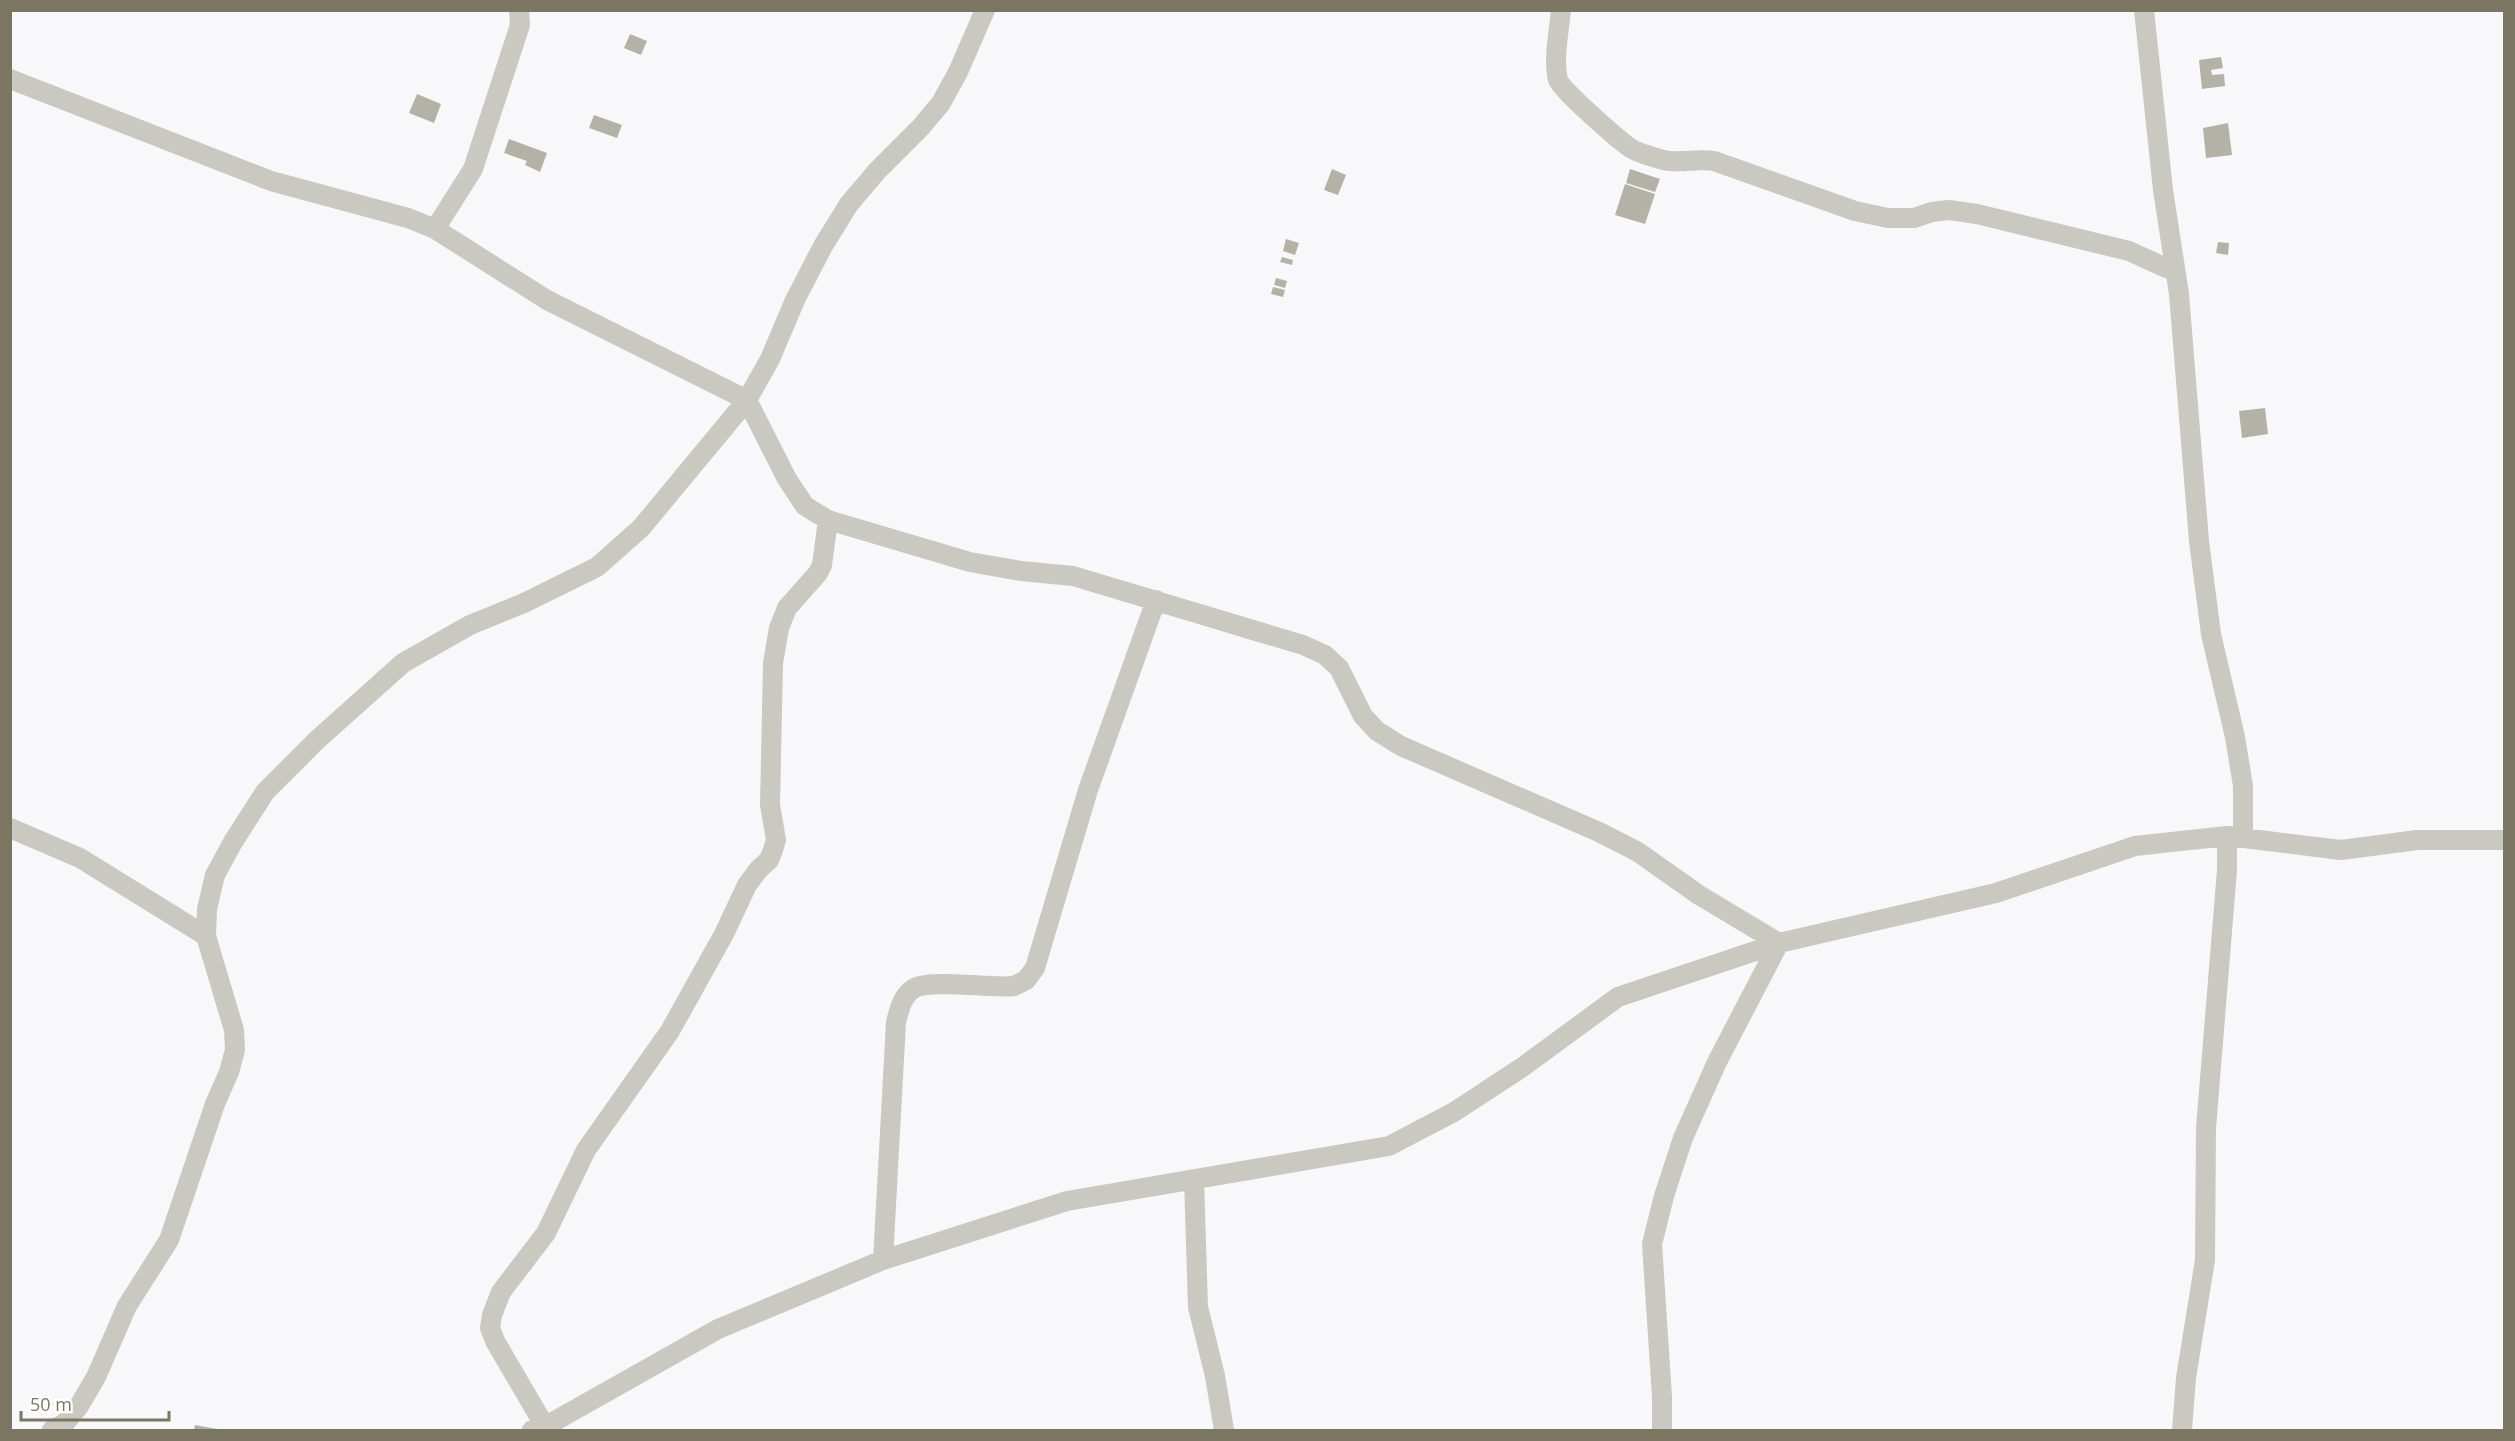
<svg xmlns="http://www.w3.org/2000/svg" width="2515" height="1441" viewBox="0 0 2515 1441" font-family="'Open Sans',sans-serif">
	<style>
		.building { fill: #b4b1a6 }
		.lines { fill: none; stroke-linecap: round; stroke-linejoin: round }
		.street { stroke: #c9c8c1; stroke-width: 20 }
	</style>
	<rect width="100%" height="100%" fill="#f8f8fa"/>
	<path class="building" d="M630,34L647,41L641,55L624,48Z
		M2221,57L2223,68L2211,70L2212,75L2224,74L2225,86L2202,89L2199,60Z
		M417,94L441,104L434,123L409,113Z
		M594,115L622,125L617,138L589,128Z
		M2228,123L2232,155L2206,158L2203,128Z
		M509,139L547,153L540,172L525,165L527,161L504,153Z
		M1332,169L1346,175L1338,195L1324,190Z
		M1630,169L1660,179L1655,192L1626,183Z
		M1625,184L1655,194L1645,224L1615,215Z
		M1286,239L1299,243L1295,255L1283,251Z
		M2218,242L2229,243L2228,255L2216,253Z
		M1282,257L1293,260L1292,265L1280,262Z
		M1276,278L1287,281L1285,288L1274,285Z
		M1273,287L1285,290L1283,297L1271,294Z
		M2265,408L2268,434L2242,438L2239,411Z
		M195,1425L217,1429V1430H194Z"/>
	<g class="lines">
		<path class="street" d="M1561,10C1559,32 1553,59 1558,80C1560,89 1622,143 1632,149C1641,154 1653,157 1663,160C1680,164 1696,158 1714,161L1855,211L1888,218H1914L1932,212L1949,210L1977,214L2129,251L2166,268L2174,269
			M2144,10L2163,190L2179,294L2199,541L2211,634L2235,737L2243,786V837
			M10,79L271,181L408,218L435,229L547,300L747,400L787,479L805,506L828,520L970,562L1021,571L1073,576L1303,645L1325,655L1339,668L1363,716L1377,731L1401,746L1599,832L1638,852L1699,895L1779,943L1717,1062L1683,1138L1664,1196L1652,1244L1662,1397V1430
			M435,229L473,169L520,25L519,10
			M10,828L80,858L206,936
			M1194,1179L1198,1307L1215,1376L1224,1430
			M883,1260L896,1022C899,1011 902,996 913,989C929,978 991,989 1014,986L1026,980L1035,968L1088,790L1156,600
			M52,1430L64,1424L79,1406L96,1377L127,1306L169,1240L215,1104L229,1072L235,1050L234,1030L206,936L207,909L215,875L233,842L265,792L317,740L403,663L470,625L524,603L597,567L641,528L747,400L770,359L795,300L823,246L849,204L877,171L921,127L941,103L958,72L985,10
			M532,1430L546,1426L718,1329L883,1260L1067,1201L1389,1146L1454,1112L1524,1066L1618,997L1779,943L1996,893L2135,846L2227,836L2341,850L2417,840H2504
			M547,1430L495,1341L490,1328L492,1315L501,1292L546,1233L586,1150L670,1031L724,934L747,885L759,869L769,860L773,850L776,840L770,805L773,663L779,628L787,608L818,573L822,565L828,520
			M2182,1430L2186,1378L2205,1260L2206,1128L2227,870V836"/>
	</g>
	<rect width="2515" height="1441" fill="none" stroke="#7a7662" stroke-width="24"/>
	<path d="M21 1411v9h148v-9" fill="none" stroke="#7a7662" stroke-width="3"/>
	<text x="30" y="1411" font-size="18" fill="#7a7662" stroke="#ffffff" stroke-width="4.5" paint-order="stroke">50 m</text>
</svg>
